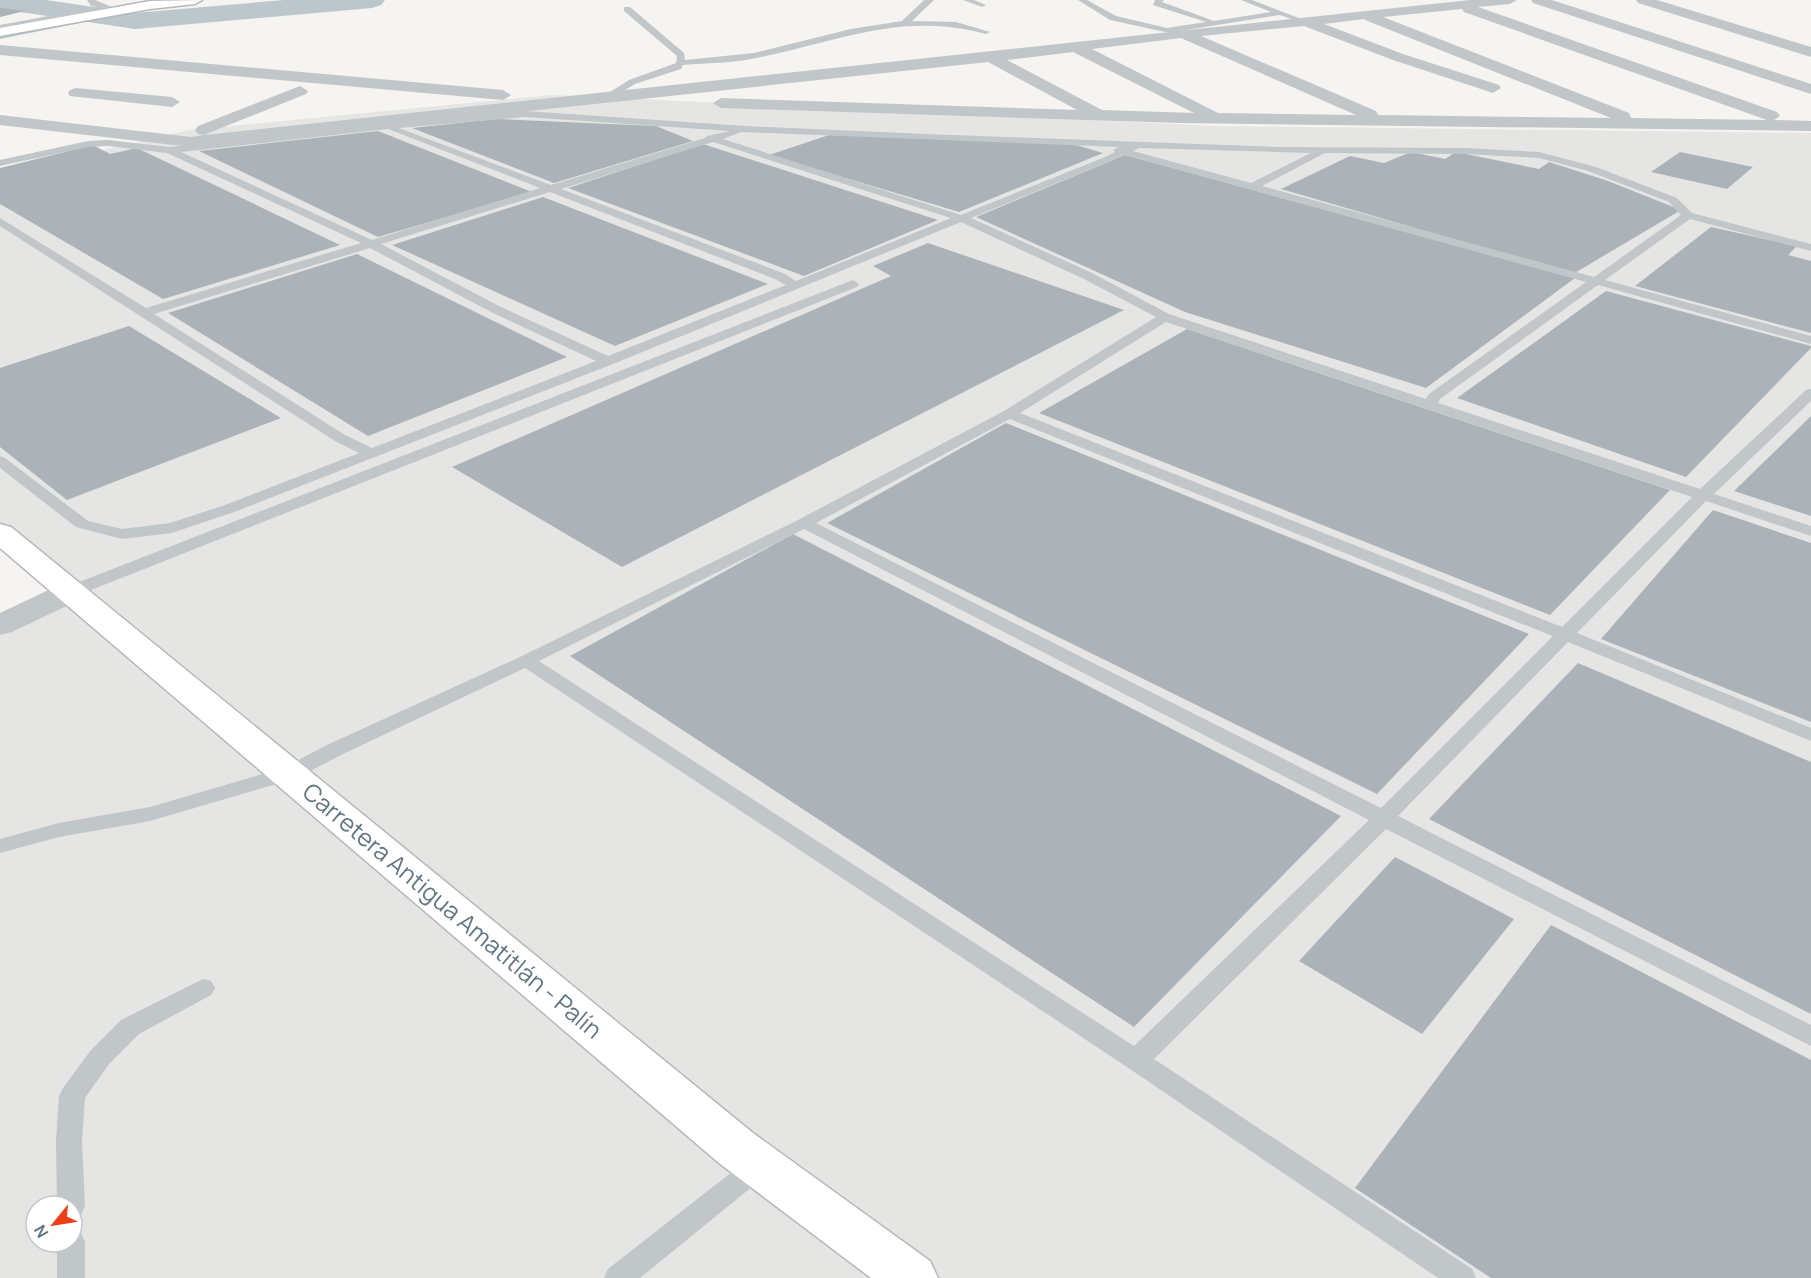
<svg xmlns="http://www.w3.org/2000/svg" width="1811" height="1278" viewBox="0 0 1811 1278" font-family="Manrope,sans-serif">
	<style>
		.built { fill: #e5e6e4; fill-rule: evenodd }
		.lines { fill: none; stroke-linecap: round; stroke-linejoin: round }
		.stream { fill: #bbc7cb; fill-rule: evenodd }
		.river { fill: #bbc7cb; fill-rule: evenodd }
		.building { fill: #abb3b8 }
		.secondary-casing { stroke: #b3b9bd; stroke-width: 3 }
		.lane { fill: #c1c6c8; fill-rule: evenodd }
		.street { fill: #c1c6c8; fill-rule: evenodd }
		.secondary { fill: #fff; fill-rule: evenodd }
		.labels { text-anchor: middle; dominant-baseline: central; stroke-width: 6; stroke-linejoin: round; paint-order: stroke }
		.near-street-label { font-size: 24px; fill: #627683; stroke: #fff }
	</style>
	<rect width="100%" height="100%" fill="#f5f4f0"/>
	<path class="built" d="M552,95L1218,126L1811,133V1278H0V633L70,599L644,1099L70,592L0,533V174L189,130ZM36,1206H72V1242H36Z"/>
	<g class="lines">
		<path class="stream" d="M97,17L99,19L0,39V37Z"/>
		<path class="river" d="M0,0H46L135,13L284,0H385L381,5L372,8L135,29L0,9Z"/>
	</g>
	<path class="building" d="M0,8L25,11L0,17Z
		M496,119L656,126L693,141L554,183L412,128Z
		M378,131L532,192L378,237L199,151Z
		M829,135L1069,143L1103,153L959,212L769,155Z
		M703,144L938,220L804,276L568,188Z
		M93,145L110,154L137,148L340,245L163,299L0,204V168Z
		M1411,152L1445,159L1456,152L1539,169L1549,162L1608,181L1681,210L1573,274L1281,189L1350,156L1384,163Z
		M1680,152L1753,167L1727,189L1651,172Z
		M1125,155L1575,278L1426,388L1185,312L976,217Z
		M543,197L768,284L615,346L392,245Z
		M1711,227L1797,246L1788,255L1811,261V333L1635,286Z
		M928,243L1124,310L622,567L452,467L891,276L873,266Z
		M357,254L567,357L368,436L168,313Z
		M1606,291L1811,346V348L1686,477L1457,398Z
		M129,326L281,418L67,500L0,447V368Z
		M1187,329L1670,490L1550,615L1039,413Z
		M1811,416V516L1734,491Z
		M1006,423L1529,634L1377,794L827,523Z
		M1713,510L1811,543V722L1601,639Z
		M793,534L1341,816L1134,1027L570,656Z
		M1578,663L1811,762V1014L1429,819Z
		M1395,857L1514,919L1422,1034L1299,961Z
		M1551,925L1811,1060V1278H1491L1355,1188Z"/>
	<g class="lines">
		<g class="secondary-casing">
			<path id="secondary" d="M202,0L195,4L150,9L0,36V28L150,1Z
				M0,524L11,527L753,1133L930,1261L938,1278H871L719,1163L0,548Z"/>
		</g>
		<path class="lane" d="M87,0H95L112,7L0,29V25L97,7L91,6Z
			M924,0H934L912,21L956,22L990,32L986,34C900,11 838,42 756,58C733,63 707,63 683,65L681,69L635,84L607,101L599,99L629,80L676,63L677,56L624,11V7H630L684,53L685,60L754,53L851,29L902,21Z
			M963,0H974L986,5L982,7Z
			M1078,0H1087L1116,16L1167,28L1206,22L1153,5L1155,0H1164L1162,2L1214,21L1271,12L1241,0H1252L1309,22L1305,24L1280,15L1180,31L1183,33L1179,35L1110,20Z
			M525,111L745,126L927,134L1276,147L1466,148L1539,152L1596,167L1677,198L1692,213L1811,244V251L1690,219L1605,280L1811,336V344L1598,285L1440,399L1438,403L1700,489L1806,390L1811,389V401L1714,494L1811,526V536L1706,501L1577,633L1811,728V741L1568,642L1398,816L1811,1025V1046L1386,829L1154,1059L1472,1269L1476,1278H1438L1127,1067L525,668L341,755L297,778L150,821L59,837L0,853V839L59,823L150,807L283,768L327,745L520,657L798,520L1004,411L1156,317L1084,279L961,222L613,364L237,511L172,533L122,539L76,527L0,468V456L5,458L88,521L122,529L170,523L225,505L359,453L335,441L0,226V218L146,308L361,243L167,153L108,146L88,147L0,166V160L88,141L108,140L169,147L451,116ZM525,117L730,131L707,136L705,138L551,185L399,128ZM388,129L540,188L372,240L181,152ZM741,132L1118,147L1113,150L1115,152L1105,157L961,215L723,139ZM713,142L951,218L796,281L783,273L561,189ZM1139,148L1311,153L1251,183L1133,151ZM1325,153L1466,154L1539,158L1588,171L1669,202L1681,215L1594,277L1262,186ZM1125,155L1586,282L1429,394L1426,399L1169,314L1092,273L971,218ZM550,192L775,279L786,285L608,356L501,307L381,244ZM370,248L493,313L596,361L372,448L345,435L154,314ZM1166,322L1692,497L1562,627L1020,413ZM1010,419L1540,631L1553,636L1381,808L816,523ZM804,529L1369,820L1134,1046L539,661Z
			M853,280L859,284L857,287L76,596H64L61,592L64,588Z
			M203,979L211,981L215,988L211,995L139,1034L109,1064L85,1098L82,1141L85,1206L81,1215L72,1218V1206H57L56,1141L59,1096L63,1088L91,1050L121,1020Z
			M760,1153L769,1157L773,1165L769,1173L640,1278H604L608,1269L751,1157Z
			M72,1230L81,1233L85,1242V1278H57V1242H72Z"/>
		<path class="street" d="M1470,0H1517L1510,4L1478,7L1777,112L1780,116L1774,120L1811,121V131L1180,123L721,108L713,103L721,98L1077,110L988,62L191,147L0,125V115L191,137L204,135L198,134L195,130L198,126L300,86L308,91L306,94L204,135ZM1462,9L1464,12L1767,120L1631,118L1629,113L1383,17ZM1364,19L1365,20L1611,118L1378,115L1376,111L1201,36L1304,26L1393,60L1487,91L1493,93L1501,88L1499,85L1403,54L1324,24ZM1181,38L1356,115L1218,113L1092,49ZM1073,52L1194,113L1102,110L1007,60Z
			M1531,0H1552L1811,84V94L1533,3Z
			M1636,0H1657L1811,47V57L1638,3Z
			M0,45L503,90L511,95L503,100L0,55Z
			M76,88L172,97L180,102L172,107L70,96L68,93L70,90Z
			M70,583L81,585L86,592L81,599L12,632L0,635V613L59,585Z"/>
		<use href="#secondary" class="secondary"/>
	</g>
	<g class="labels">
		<g class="near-street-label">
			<text transform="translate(453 910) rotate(40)">Carretera Antigua Amatitlán - Palín</text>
		</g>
	</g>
	<g transform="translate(54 1224) rotate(240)"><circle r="28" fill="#ffffff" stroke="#c0c8cd" stroke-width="1.5"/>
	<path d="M0-4.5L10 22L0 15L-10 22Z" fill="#eb401a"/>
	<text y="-9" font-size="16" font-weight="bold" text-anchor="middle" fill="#627683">N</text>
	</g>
</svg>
